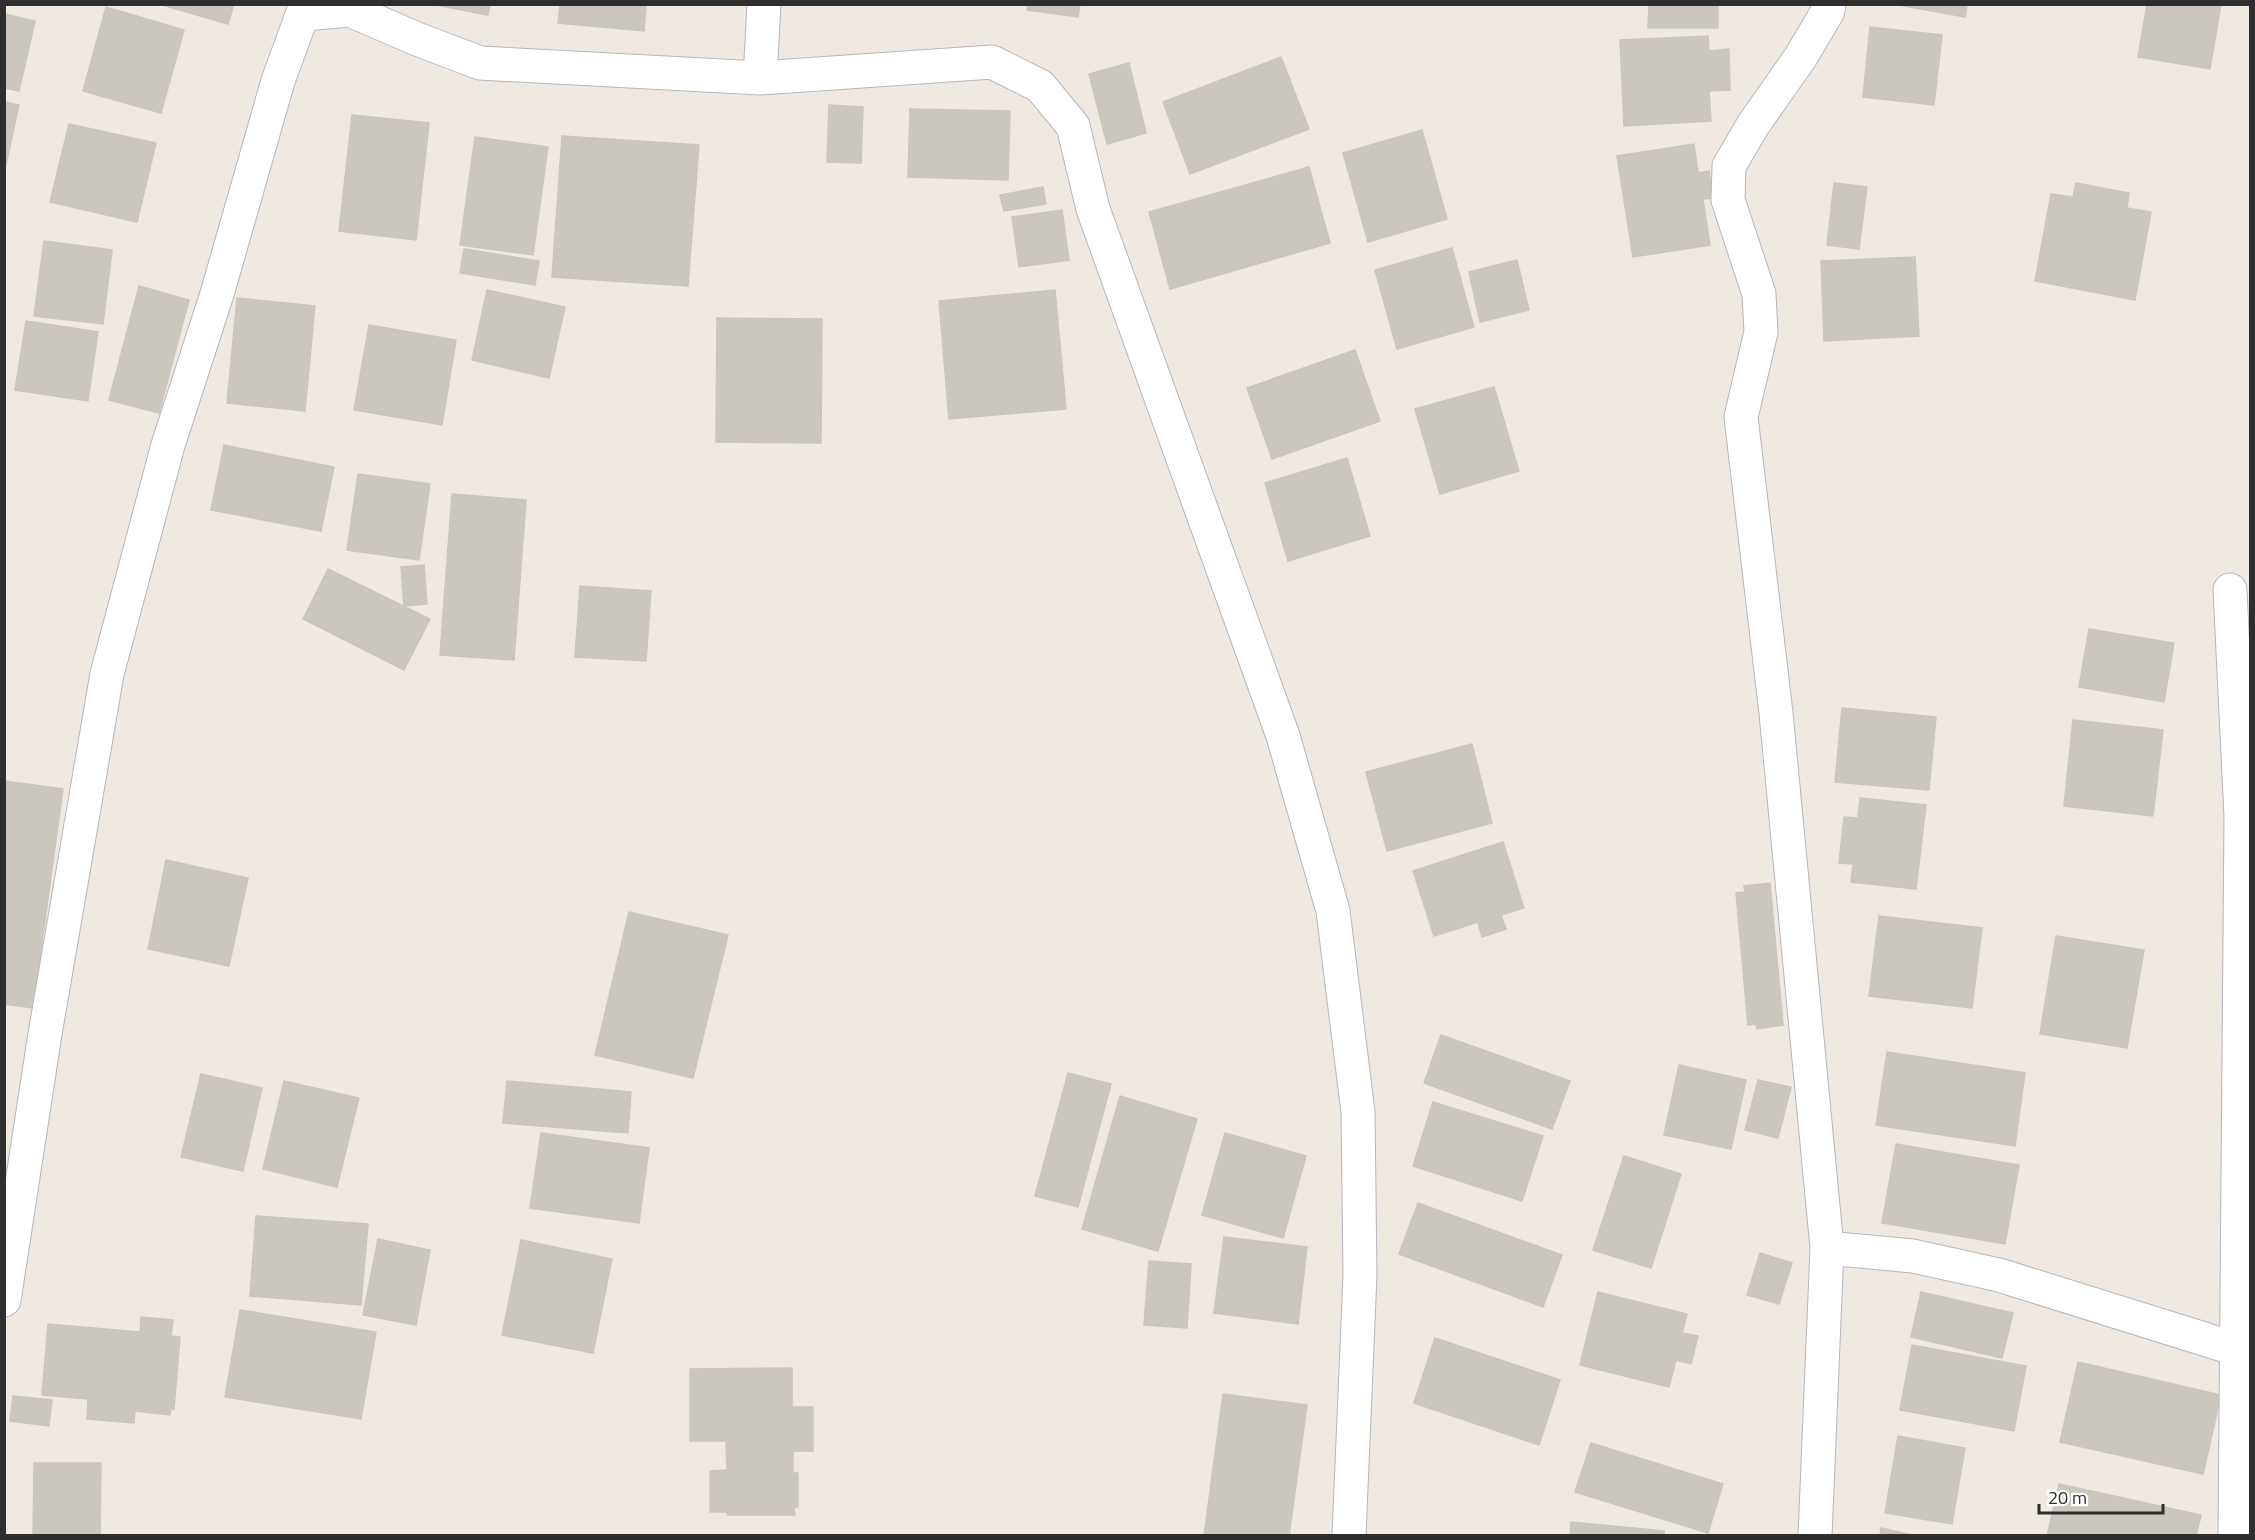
<svg xmlns="http://www.w3.org/2000/svg" width="2255" height="1540" viewBox="0 0 2255 1540" font-family="'Titillium Web',sans-serif">
	<style>
		.building { fill: #cbc7bf; stroke: #cbc5ba; stroke-width: 1.5 }
		.lines { fill: none; stroke-linecap: round; stroke-linejoin: round }
		.street-casing { stroke: #b4b7c1; stroke-width: 35 }
		.street { stroke: #fff; stroke-width: 33 }
	</style>
	<rect width="100%" height="100%" fill="#efe9e1"/>
	<path class="building" d="M159,4H234L228,24Z
		M431,4H490L488,15Z
		M560,4H646L644,31L558,23Z
		M1028,4H1080L1078,17L1027,10Z
		M1649,4H1718V28H1648Z
		M1893,4H1967L1965,17Z
		M2147,4H2221L2210,69L2138,57Z
		M106,7L184,30L161,113L83,91Z
		M4,14L35,21L19,91L4,88Z
		M1870,27L1942,35L1934,105L1863,97Z
		M1708,36L1709,51L1729,49L1730,90L1709,91L1711,121L1624,126L1620,40Z
		M1281,57L1309,129L1190,174L1163,102Z
		M1129,63L1146,133L1107,144L1089,74Z
		M4,102L19,105L6,165H4Z
		M829,105L863,107L861,163L827,162Z
		M910,109L1010,111L1008,180L908,177Z
		M352,115L429,123L416,240L339,231Z
		M69,124L156,143L137,222L50,202Z
		M1422,130L1447,219L1368,242L1343,153Z
		M562,136L699,145L688,286L552,277Z
		M475,137L548,147L533,255L460,245Z
		M1694,144L1698,173L1709,171L1713,198L1703,199L1710,245L1633,257L1617,156Z
		M1309,167L1330,243L1170,289L1149,212Z
		M1834,183L1867,187L1859,249L1827,245Z
		M2076,183L2129,193L2127,208L2151,212L2135,300L2035,281L2051,194L2073,197Z
		M1043,187L1046,204L1004,211L1000,195Z
		M1062,210L1069,260L1019,267L1012,217Z
		M44,241L112,250L103,324L34,316Z
		M1452,248L1474,327L1397,349L1375,270Z
		M464,249L539,261L535,285L460,273Z
		M1915,257L1919,336L1824,341L1821,261Z
		M1517,260L1529,310L1480,322L1469,272Z
		M139,286L189,300L159,413L109,400Z
		M487,290L565,307L549,378L472,360Z
		M1055,290L1066,409L949,419L939,301Z
		M237,298L315,306L305,411L227,403Z
		M717,318L822,319L821,443L716,442Z
		M26,321L98,332L88,401L15,390Z
		M369,325L456,340L442,425L354,410Z
		M1355,350L1380,421L1272,459L1247,388Z
		M1494,387L1519,471L1440,494L1415,409Z
		M224,445L334,467L321,531L211,510Z
		M1347,458L1370,536L1288,561L1265,483Z
		M358,474L430,484L419,560L347,550Z
		M452,494L526,500L514,660L440,655Z
		M424,565L427,604L404,606L401,567Z
		M328,569L430,619L404,670L303,619Z
		M580,586L651,591L646,661L575,657Z
		M2089,629L2174,643L2164,702L2079,687Z
		M1842,708L1936,717L1929,790L1835,782Z
		M2073,720L2163,730L2153,816L2064,806Z
		M1472,744L1492,823L1387,851L1366,772Z
		M4,781L63,789L33,1008L4,1004Z
		M1860,798L1926,805L1916,889L1851,882L1853,864L1839,863L1844,817L1858,818Z
		M1503,842L1524,908L1501,915L1506,929L1482,937L1478,922L1434,936L1413,871Z
		M166,860L248,878L229,966L148,949Z
		M1770,883L1783,1025L1757,1029L1756,1024L1748,1025L1736,893L1745,892L1744,886Z
		M629,912L728,935L693,1078L595,1055Z
		M1879,916L1982,928L1972,1008L1869,996Z
		M2056,936L2144,950L2127,1048L2040,1034Z
		M1441,1035L1570,1081L1552,1129L1424,1083Z
		M1887,1052L2025,1073L2015,1146L1876,1125Z
		M1679,1065L1746,1080L1731,1149L1664,1135Z
		M1068,1073L1111,1084L1078,1207L1035,1196Z
		M201,1074L262,1088L243,1171L181,1157Z
		M1758,1080L1791,1087L1778,1138L1745,1130Z
		M284,1081L359,1098L337,1187L263,1169Z
		M507,1081L631,1092L628,1133L503,1123Z
		M1120,1096L1197,1119L1158,1251L1082,1229Z
		M1433,1102L1543,1136L1522,1201L1413,1166Z
		M541,1133L649,1148L639,1223L530,1208Z
		M1225,1133L1306,1156L1283,1238L1202,1215Z
		M1896,1144L2019,1165L2005,1244L1882,1223Z
		M1624,1156L1681,1174L1651,1268L1593,1250Z
		M1418,1203L1562,1255L1543,1307L1399,1254Z
		M256,1216L368,1224L361,1305L250,1296Z
		M1224,1237L1307,1247L1298,1324L1214,1313Z
		M378,1239L430,1250L416,1325L363,1315Z
		M521,1240L612,1259L593,1353L502,1335Z
		M1760,1253L1792,1263L1779,1304L1747,1295Z
		M1149,1261L1191,1264L1187,1328L1144,1325Z
		M1598,1292L1687,1314L1682,1333L1698,1336L1691,1364L1676,1360L1669,1387L1580,1365Z
		M1921,1292L2013,1313L2002,1358L1911,1337Z
		M240,1310L376,1332L361,1419L225,1397Z
		M141,1317L173,1320L171,1336L180,1337L174,1409H171L170,1415L135,1411L134,1423L87,1419L88,1399L42,1395L48,1324L140,1332Z
		M1435,1338L1560,1380L1539,1445L1414,1403Z
		M1912,1345L2026,1366L2014,1431L1900,1410Z
		M2078,1362L2221,1395L2203,1474L2060,1442Z
		M792,1368V1407H813V1451H793V1473H798V1507H794L795,1515H728L727,1512H710V1471L727,1470L726,1441H690V1369Z
		M1223,1394L1307,1405L1289,1536H1204Z
		M13,1396L52,1400L49,1426L10,1421Z
		M1898,1436L1965,1448L1952,1524L1885,1513Z
		M1591,1443L1723,1484L1708,1533L1575,1492Z
		M34,1463H101L100,1536H33Z
		M2059,1484L2201,1515L2196,1536H2047Z
		M1571,1522L1664,1531V1536H1570Z
		M1881,1528L1917,1536H1880Z"/>
	<g class="lines">
		<g class="street-casing">
			<path id="street" d="M764,4L760,78L992,62L1040,86L1073,126L1093,209L1283,736L1333,911L1358,1112L1360,1275L1349,1536
				M304,14L350,10L417,39L480,63L760,78
				M2230,590L2241,816L2235,1536
				M1827,1248L1913,1256L1999,1275L2236,1349H2250
				M4,1300L45,1034L107,674L168,445L217,294L278,81L306,4
				M1815,1536L1827,1248L1776,713L1741,417L1761,332L1759,294L1728,200L1729,166L1753,125L1800,58L1828,11L1829,4"/>
		</g>
		<use href="#street" class="street"/>
	</g>
	<rect width="2255" height="1540" fill="none" stroke="#2e2e2e" stroke-width="12"/>
	<path d="M2039 1504v9h124v-9" fill="none" stroke="#2e2e2e" stroke-width="3"/>
	<text x="2048" y="1504" font-size="18" fill="#2e2e2e" stroke="#ffffff" stroke-width="4.5" paint-order="stroke">20 m</text>
</svg>
